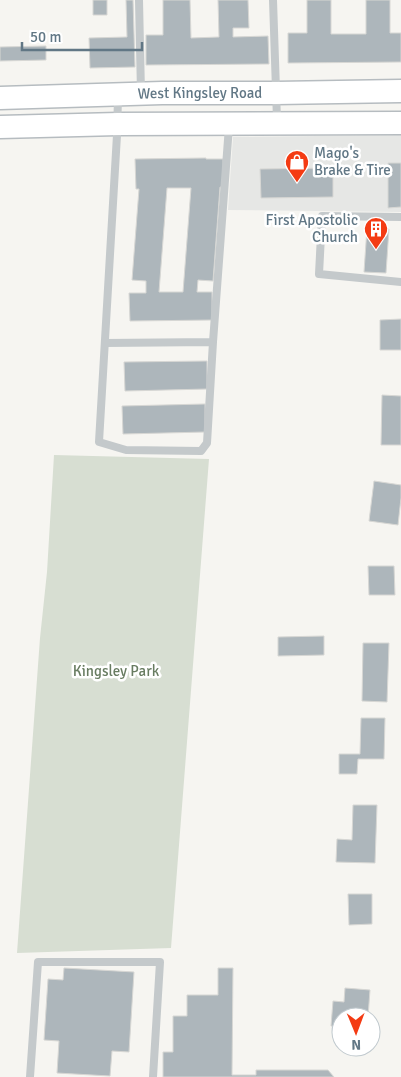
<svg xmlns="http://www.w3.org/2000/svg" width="401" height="1077" viewBox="0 0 401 1077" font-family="Signika,sans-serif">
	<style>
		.built { fill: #e6e7e5 }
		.green { fill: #d7ded2 }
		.building { fill: #adb6bb; stroke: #d7d7d4; fill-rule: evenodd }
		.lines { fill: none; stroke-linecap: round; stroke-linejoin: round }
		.secondary-casing { stroke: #b6bcc0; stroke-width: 25 }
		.service { stroke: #c4c9cb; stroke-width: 8 }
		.secondary { stroke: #fff; stroke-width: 22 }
		.labels { text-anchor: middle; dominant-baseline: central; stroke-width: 5; stroke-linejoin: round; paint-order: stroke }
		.street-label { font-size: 15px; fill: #617785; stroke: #fff }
		.poi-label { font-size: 15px; fill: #617785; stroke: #fff; text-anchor: start }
		.park-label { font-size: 15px; fill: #687c61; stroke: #fff }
	</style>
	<rect width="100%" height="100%" fill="#f6f5f1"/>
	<path class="built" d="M401,135V212L228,210L233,137Z"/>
	<path class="green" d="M54,455L209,459L171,948L17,953L40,638L47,572Z"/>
	<path class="building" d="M93,0H107V15H93Z
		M126,0H133L135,67L90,68L89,38L127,37Z
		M163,0H190L191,38L219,37L218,0H248L249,28H233V37L268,36L269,64L146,65V35H163Z
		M307,0H331V34H366V0H390V33H401V62L288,63V33H307Z
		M46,46V60L0,61V47Z
		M206,158V159H223L224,187H220L213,281L198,280L197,292H212V320L130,321L129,293H146V281L132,280L139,189H136L135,159ZM167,188H191L183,292H159Z
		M388,163H401V207L388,208Z
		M333,168V197L261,198L260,169Z
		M367,228L389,229L386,273L364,272Z
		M401,319V350H380V320Z
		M207,361V389L125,391L124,362Z
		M382,395L401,396V445H381Z
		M205,404V432L123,434L122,406Z
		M374,481L401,485V498L398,525L369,521Z
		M368,566H394L395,595H369Z
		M324,636V655L278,656V637Z
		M363,643H389L387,702L362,701Z
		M361,718H385L384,759H358L357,774H339V754H360Z
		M353,805H377L375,863L336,862L337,839L352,840Z
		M348,894H372V924L349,925Z
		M64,968L134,972L129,1052L112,1051L110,1076L57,1073L59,1041L44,1040L48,979L63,980Z
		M218,968H233L232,1075H256V1070H328L334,1077H163V1052H173V1016H187V995H218Z
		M345,988L370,990L368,1017H341V1027L331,1026L333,1001L344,1002Z"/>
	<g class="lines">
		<g class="secondary-casing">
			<g id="secondary">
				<path id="s1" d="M0,98L162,93H276L401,91"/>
				<path d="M0,127L118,124L401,123"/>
			</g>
		</g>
		<path class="service" d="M139,0L141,93
			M273,0L277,120
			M118,97L117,135L99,442L126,450L201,451L207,443L213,342L229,126
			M401,217L322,216L319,274L401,282
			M105,343L213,342
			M30,1077L38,962H160L153,1077"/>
		<use href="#secondary" class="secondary"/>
	</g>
	<defs>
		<g id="shop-pin" transform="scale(1.25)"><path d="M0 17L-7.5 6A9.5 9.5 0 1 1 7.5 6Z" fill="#f43b13" stroke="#fff"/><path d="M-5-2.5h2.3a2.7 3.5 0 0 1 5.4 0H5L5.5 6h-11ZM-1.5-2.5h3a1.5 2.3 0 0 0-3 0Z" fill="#fff"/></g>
		<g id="building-pin" transform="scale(1.25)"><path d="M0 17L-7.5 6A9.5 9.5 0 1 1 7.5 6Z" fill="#f43b13" stroke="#fff"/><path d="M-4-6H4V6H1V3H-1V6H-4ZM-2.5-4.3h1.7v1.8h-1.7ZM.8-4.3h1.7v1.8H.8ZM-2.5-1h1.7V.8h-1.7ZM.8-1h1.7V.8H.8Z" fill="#fff"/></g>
	</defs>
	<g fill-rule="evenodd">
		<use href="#shop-pin" x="297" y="162"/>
		<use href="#building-pin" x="376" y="229"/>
	</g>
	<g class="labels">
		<g class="street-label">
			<text stroke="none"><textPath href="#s1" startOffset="200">West Kingsley Road</textPath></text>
		</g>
		<g class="poi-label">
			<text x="314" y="153">Mago's<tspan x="314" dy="17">Brake &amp; Tire</tspan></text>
			<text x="358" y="220" text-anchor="end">First Apostolic<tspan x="358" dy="17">Church</tspan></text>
		</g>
		<g class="park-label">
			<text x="116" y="671">Kingsley Park</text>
		</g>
	</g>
	<g transform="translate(356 1032) rotate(179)"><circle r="24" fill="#ffffff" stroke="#c0c9ce"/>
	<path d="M0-4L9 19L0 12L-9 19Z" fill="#f43b13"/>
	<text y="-8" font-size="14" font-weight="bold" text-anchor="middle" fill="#617785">N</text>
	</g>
	<path d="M22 42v8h120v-8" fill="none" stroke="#617785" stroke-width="2.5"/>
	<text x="30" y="42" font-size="15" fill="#617785" stroke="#ffffff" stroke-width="4" paint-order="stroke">50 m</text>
</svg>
